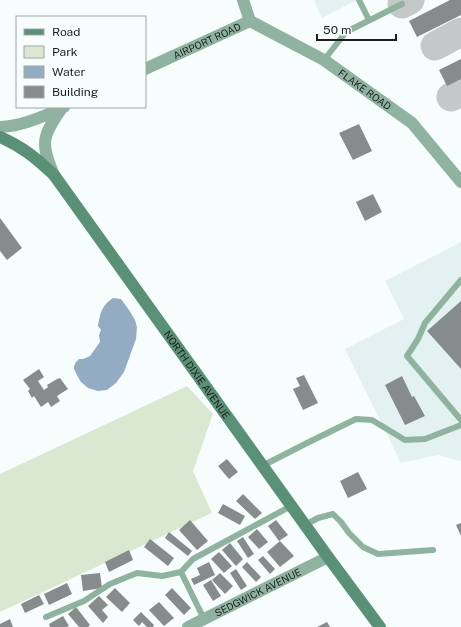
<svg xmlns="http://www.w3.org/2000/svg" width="461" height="627" viewBox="0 0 461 627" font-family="'Public Sans',sans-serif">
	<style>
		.built { fill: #e3f2f0 }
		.green { fill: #dae8d2 }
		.water { fill: #93acc3 }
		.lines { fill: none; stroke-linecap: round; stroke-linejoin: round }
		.taxiway { stroke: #c4c8c8; stroke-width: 29 }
		.building { fill: #868b8c }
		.lane { stroke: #90b3a1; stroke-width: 6 }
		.street { stroke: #90b3a1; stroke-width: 12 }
		.secondary { stroke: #5a9075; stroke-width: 12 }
		.labels { text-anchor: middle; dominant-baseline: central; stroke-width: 3; stroke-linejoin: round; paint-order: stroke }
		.street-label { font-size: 10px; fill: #1c1e1e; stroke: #f7fdfc }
	</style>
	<rect width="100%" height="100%" fill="#f7fdfc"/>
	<path class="built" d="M314,0H357L322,18Z
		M461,242V461L438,455L401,463L345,349L404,319L385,281Z"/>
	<path class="green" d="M187,386L213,414L193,471L212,513L0,612V474Z"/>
	<path class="water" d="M113,298L121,299L129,310L135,320L137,327L136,339L124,372L116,383L107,390L98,391L88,388L81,382L78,377L74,369V366L76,362L79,359H83L90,356L100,342L99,335L101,330L98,326C100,313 102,305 113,298Z"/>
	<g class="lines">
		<path class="taxiway" d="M402,4L410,0
			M435,46L461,32
			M451,97L461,92"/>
	</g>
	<path class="building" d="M450,0H461V15L417,37L409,21Z
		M461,59V79L447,86L439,70Z
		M359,124L372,151L353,160L339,133Z
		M373,194L382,212L365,221L356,202Z
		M0,218L22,248L7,260L0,251Z
		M461,301V369L427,331Z
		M39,369L44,377L38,381L44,390L48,387L47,385L57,379L60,378L68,389L57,396L60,401L51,407L48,402L41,407L34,396L32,398L28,391L30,389L23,380Z
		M304,375L318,403L303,410L293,389L300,386L296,378Z
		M402,376L412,397L414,396L425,416L405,425L385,385Z
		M227,459L238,472L229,479L218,466Z
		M358,472L367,489L348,498L340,481Z
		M243,494L262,513L255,519L236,501Z
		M223,504L245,516L240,525L218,513Z
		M190,520L208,541L197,550L179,530Z
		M276,520L288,535L279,541L268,526Z
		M461,523V536L456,525Z
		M257,529L268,542L259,549L248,537Z
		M169,532L192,551L188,556L165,538Z
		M243,537L254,554L248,558L237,541Z
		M150,539L174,558L168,566L144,547Z
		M280,541L294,556L280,567L267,552Z
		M230,543L243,559L236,566L222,550Z
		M129,550L133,560L109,572L105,562Z
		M219,552L232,566L224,573L211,559Z
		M263,556L275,569L270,574L258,560Z
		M209,562L215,575L194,585L191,579L200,575L197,568Z
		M247,562L261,577L256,582L242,567Z
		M236,569L247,586L241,590L230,573Z
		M100,573L102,588L83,591L81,575Z
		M220,573L233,586L225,594L212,580Z
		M211,580L221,596L213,601L203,585Z
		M67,583L72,594L49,605L44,594Z
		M115,588L130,603L122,612L106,597Z
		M172,588L191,608L184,615L165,595Z
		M39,595L44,604L25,613L21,604Z
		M99,596L108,605L102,610L108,617L103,623L88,606Z
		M159,602L174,618L164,626L149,610Z
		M76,607L90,625L88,627H79L68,614Z
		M141,612L154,625L153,627H147L142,622L139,626L133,620Z
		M63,616L69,626L66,627H50L49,624Z
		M10,619L13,627H0V624Z
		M327,622L330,627H317Z"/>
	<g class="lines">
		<path class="lane" d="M359,0L369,20
			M324,60L346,32L402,4
			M461,280L425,323L418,339L407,356L461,420
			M262,466L307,443L356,419L372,420L405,440L425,439L461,425
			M305,525L318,518L333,514L341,522L349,533L363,547L378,554L433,550
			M46,617L84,601L110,584L137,573L162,576L181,572
			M204,619L181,572L193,559L291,506"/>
		<g class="street">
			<path d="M243,0L250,21"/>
			<path id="s1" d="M250,21L324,60L412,123L461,182"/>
			<path id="s2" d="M145,69L250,21"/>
			<path d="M0,127C22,126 41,117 61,109"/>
			<path d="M54,175C40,143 42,136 62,108L64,107"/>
			<path id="s3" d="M188,627L328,557"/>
		</g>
		<path class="secondary" id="s4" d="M0,137C23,147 36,158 54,175L328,557L380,627"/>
	</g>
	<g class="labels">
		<g class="street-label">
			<text stroke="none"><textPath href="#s2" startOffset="68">AIRPORT ROAD</textPath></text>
			<text stroke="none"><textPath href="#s1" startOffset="134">FLAKE ROAD</textPath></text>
			<text stroke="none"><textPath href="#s4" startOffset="312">NORTH DIXIE AVENUE</textPath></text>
			<text stroke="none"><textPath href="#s3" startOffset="78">SEDGWICK AVENUE</textPath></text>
		</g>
	</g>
	<rect x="16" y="16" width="130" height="92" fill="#f7fdfc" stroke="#9fa4a3"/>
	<rect x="24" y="29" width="20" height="6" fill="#5a9075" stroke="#9fa4a3"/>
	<text x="52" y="36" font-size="12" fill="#1c1e1e">Road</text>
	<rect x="24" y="46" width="20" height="12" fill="#dae8d2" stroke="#9fa4a3"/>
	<text x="52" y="56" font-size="12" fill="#1c1e1e">Park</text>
	<rect x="24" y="66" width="20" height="12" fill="#93acc3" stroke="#9fa4a3"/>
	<text x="52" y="76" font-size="12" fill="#1c1e1e">Water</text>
	<rect x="24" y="86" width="20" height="12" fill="#868b8c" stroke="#9fa4a3"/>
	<text x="52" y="96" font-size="12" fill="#1c1e1e">Building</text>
	<path d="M317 34v6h79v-6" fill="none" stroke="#1c1e1e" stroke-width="2"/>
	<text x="323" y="34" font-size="12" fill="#1c1e1e" stroke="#f7fdfc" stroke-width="3" paint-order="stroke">50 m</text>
</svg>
